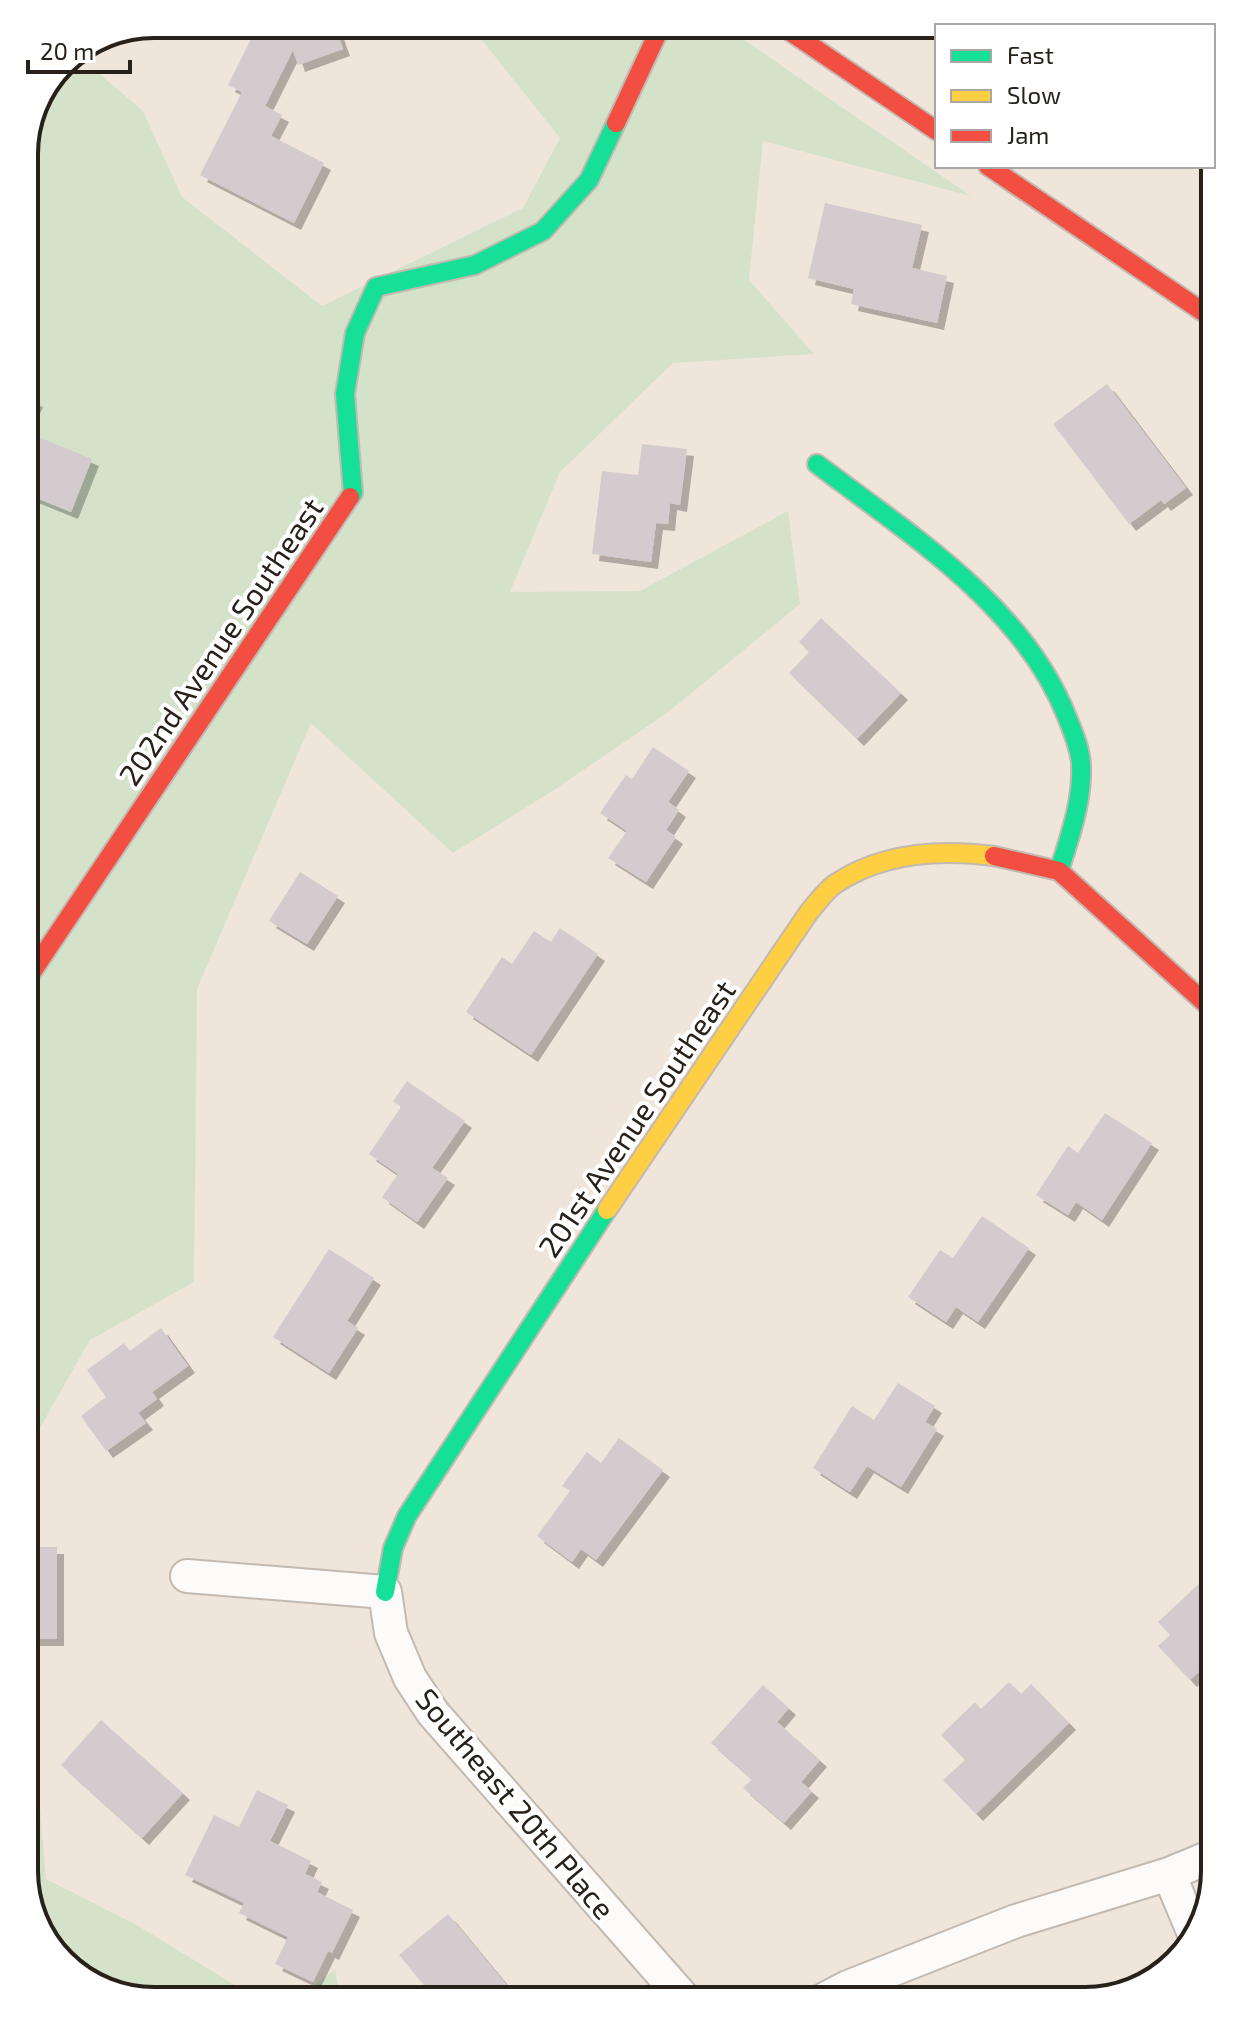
<svg xmlns="http://www.w3.org/2000/svg" width="1239" height="2025" viewBox="0 0 1239 2025" font-family="'Exo 2',sans-serif">
	<style>
		.green { fill: #d5e2ca }
		.building { fill: #d4cbcf; filter: url(#shadow) }
		.lines { fill: none; stroke-linecap: round; stroke-linejoin: round }
		.street-casing { stroke: #c2b9b1; stroke-width: 36 }
		.fast-casing { stroke: #c2b9b1; stroke-width: 22 }
		.slow-casing { stroke: #c2b9b1; stroke-width: 22 }
		.jam-casing { stroke: #c2b9b1; stroke-width: 22 }
		.street { stroke: #fdfbfa; stroke-width: 32 }
		.fast { stroke: #16e098; stroke-width: 18 }
		.slow { stroke: #ffcf43; stroke-width: 18 }
		.jam { stroke: #f24e42; stroke-width: 18 }
		.labels { text-anchor: middle; dominant-baseline: central; stroke-width: 8; stroke-linejoin: round; paint-order: stroke }
		.street-label { font-size: 30px; fill: #28211a; stroke: #fff }
		.rim { fill: none; stroke: #28211a; stroke-width: 4 }
	</style>
	<defs>
		<filter id="shadow"><feDropShadow dx="7" dy="7" stdDeviation="0" flood-color="#0004"/></filter>
	</defs>
	<rect width="100%" height="100%" fill="#f0e5db"/>
	<path class="green" d="M469,24H721L971,196L763,141L749,280L814,354L673,363L560,472L510,592L640,591L788,511L800,604L667,713L557,788L453,853L311,723L197,989L194,1282L90,1340L24,1456V146L59,70L96,71L143,111L182,197L322,306L523,208L560,138Z
		M24,1667L28,1668L46,1879L135,1924L261,2001H146L82,1979L38,1929L24,1871Z
		M335,1970L341,2001H291Z"/>
	<path class="building" d="M262,24H334L343,49L298,65L293,50L265,106L282,115L271,136L324,163L294,223L200,175L242,92L228,85L258,25Z
		M825,203L922,225L912,268L947,276L937,323L851,304L854,289L808,278Z
		M1107,384L1186,488L1164,504L1161,500L1129,524L1053,424Z
		M24,395L36,400L24,427Z
		M24,431L92,459L71,512L24,493Z
		M642,444L687,449L680,505L670,503L668,524L656,523L651,562L592,554L602,471L638,475Z
		M821,618L901,693L857,739L789,673L809,652L799,642Z
		M653,747L689,771L668,802L679,810L666,830L676,837L646,882L608,858L627,831L600,813L626,775L632,779Z
		M300,872L338,896L307,944L269,921Z
		M560,928L598,954L531,1055L466,1012L502,957L512,964L534,931L551,942Z
		M407,1081L465,1121L432,1168L448,1178L417,1222L382,1197L398,1174L369,1154L401,1107L393,1101Z
		M1105,1113L1152,1143L1102,1220L1076,1202L1068,1215L1036,1195L1068,1146L1078,1153Z
		M982,1216L1029,1248L978,1322L956,1307L946,1322L908,1297L940,1250L953,1258Z
		M329,1249L374,1278L347,1321L358,1328L329,1373L273,1337Z
		M161,1328L188,1366L152,1392L157,1399L138,1413L146,1423L106,1451L81,1416L106,1397L87,1370L124,1343L130,1351Z
		M898,1383L935,1406L925,1422L937,1429L901,1487L867,1466L850,1492L813,1468L852,1406L874,1420Z
		M619,1438L663,1470L596,1560L581,1549L572,1562L537,1536L570,1491L562,1486L587,1452L601,1463Z
		M24,1547H57V1639H24Z
		M1215,1569V1657L1190,1680L1158,1646L1170,1635L1158,1622Z
		M1009,1682L1021,1694L1031,1684L1069,1723L976,1814L943,1780L965,1760L941,1735L975,1702L981,1709Z
		M763,1685L789,1708L777,1722L820,1760L801,1782L812,1791L784,1823L743,1788L752,1779L711,1743Z
		M101,1720L183,1793L142,1838L61,1765Z
		M257,1790L288,1805L270,1841L311,1861L305,1874L322,1882L317,1892L353,1910L332,1953L328,1951L313,1982L275,1964L288,1937L239,1913L244,1903L185,1875L214,1815L239,1827Z
		M448,1914L520,2001H437L399,1955Z"/>
	<g class="lines">
		<g class="street-casing">
			<path id="street" d="M187,1576L385,1592L391,1633L410,1678L433,1713L686,2001
				M1169,1874L1195,1936
				M821,2001L848,1987L1016,1921L1169,1874L1215,1855"/>
		</g>
		<g class="fast-casing">
			<path id="fast" d="M817,464C909,534 1023,605 1067,717C1073,732 1080,748 1081,764C1083,800 1070,836 1059,871
				M350,497L353,493L345,394L355,333L376,287L475,265L543,231L589,180L616,123
				M385,1592L393,1548L407,1516L607,1210"/>
		</g>
		<g class="slow-casing">
			<path id="slow" d="M607,1210L809,912C817,903 825,891 835,884C881,853 940,849 994,856"/>
		</g>
		<g class="jam-casing">
			<path id="jam" d="M779,24L937,131
				M616,123L662,24
				M988,166L1215,320
				M994,856L1059,871L1215,1012
				M24,984L350,497"/>
		</g>
		<use href="#street" class="street"/>
		<use href="#fast" class="fast"/>
		<use href="#slow" class="slow"/>
		<use href="#jam" class="jam"/>
	</g>
	<g class="labels">
		<g class="street-label">
			<text transform="translate(220 641) rotate(-56)">202nd Avenue Southeast</text>
			<text transform="translate(636 1118) rotate(-56)">201st Avenue Southeast</text>
			<text transform="translate(516 1803) rotate(50)">Southeast 20th Place</text>
		</g>
	</g>
	<path d="M0 0H1239V2025H0ZM154 38H1085A116 116 0 0 1 1201 154V1871A116 116 0 0 1 1085 1987H154A116 116 0 0 1 38 1871V154A116 116 0 0 1 154 38Z" fill="#fff" fill-rule="evenodd"/>
	<path class="rim" d="M154 38H1085A116 116 0 0 1 1201 154V1871A116 116 0 0 1 1085 1987H154A116 116 0 0 1 38 1871V154A116 116 0 0 1 154 38Z"/>
	<rect x="935" y="24" width="280" height="144" fill="#ffffff" stroke="#a9a6a3" stroke-width="2"/>
	<rect x="951" y="50" width="40" height="12" fill="#16e098" stroke="#a9a6a3" stroke-width="2"/>
	<text x="1007" y="64" font-size="24" fill="#28211a">Fast</text>
	<rect x="951" y="90" width="40" height="12" fill="#ffcf43" stroke="#a9a6a3" stroke-width="2"/>
	<text x="1007" y="104" font-size="24" fill="#28211a">Slow</text>
	<rect x="951" y="130" width="40" height="12" fill="#f24e42" stroke="#a9a6a3" stroke-width="2"/>
	<text x="1007" y="144" font-size="24" fill="#28211a">Jam</text>
	<path d="M28 60v12h102v-12" fill="none" stroke="#28211a" stroke-width="4"/>
	<text x="40" y="60" font-size="24" fill="#28211a" stroke="#ffffff" stroke-width="6" paint-order="stroke">20 m</text>
</svg>
